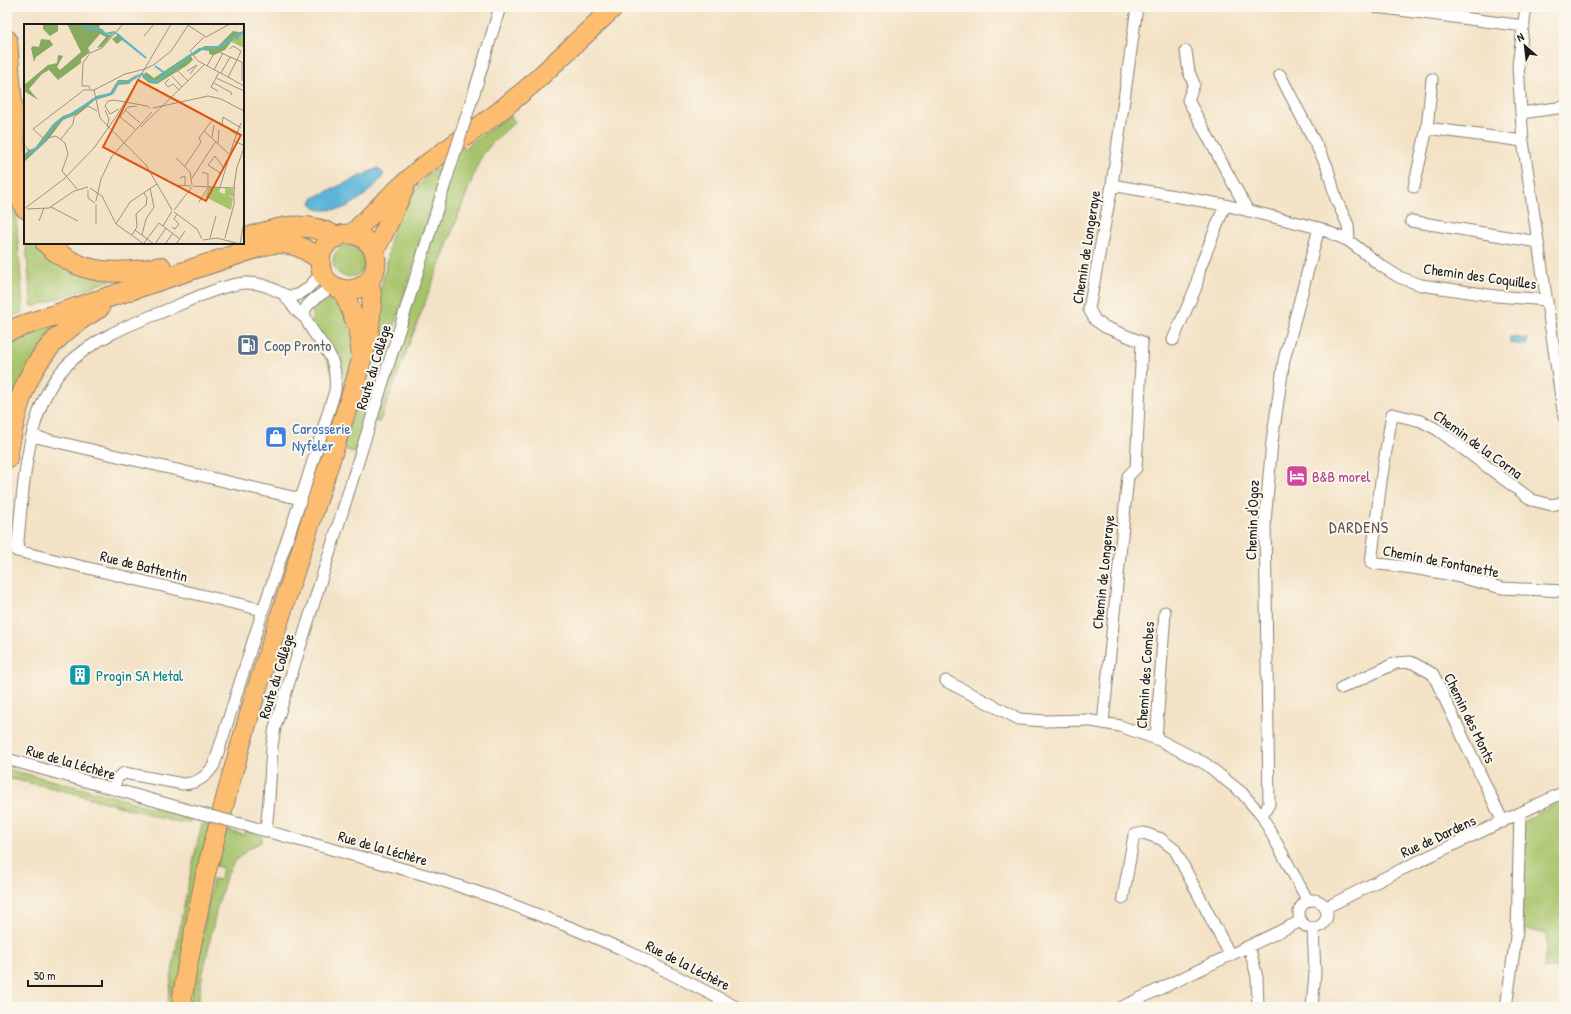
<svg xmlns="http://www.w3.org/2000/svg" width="1571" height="1014" viewBox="0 0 1571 1014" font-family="'Patrick Hand',sans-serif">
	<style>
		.green { fill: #a7c46c; stroke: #627044 }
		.water { fill: #5bb5d8; stroke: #3c687a }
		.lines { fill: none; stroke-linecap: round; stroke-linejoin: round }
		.minor-casing { stroke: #887f70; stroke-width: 13 }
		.trunk-casing { stroke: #887f70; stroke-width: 21 }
		.motorway-casing { stroke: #887f70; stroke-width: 22 }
		.minor { stroke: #fff; stroke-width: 11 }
		.trunk { stroke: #fcbd6f; stroke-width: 19 }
		.motorway { stroke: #fcbd6f; stroke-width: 20 }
		.minor-bridge-casing { stroke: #887f70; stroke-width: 13; stroke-linecap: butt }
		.minor-bridge { stroke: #fff; stroke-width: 11 }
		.labels { text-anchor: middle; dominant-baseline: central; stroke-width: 4; stroke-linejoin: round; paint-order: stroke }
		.street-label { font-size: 15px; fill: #1c1c1c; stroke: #fbf7ec }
		.service-label { font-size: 15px; fill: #4e5e75; stroke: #fbf7ec; text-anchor: start }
		.shop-label { font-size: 15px; fill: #366cbe; stroke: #fbf7ec; text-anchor: start }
		.hotel-label { font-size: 15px; fill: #b23c85; stroke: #fbf7ec; text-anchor: start }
		.culture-label { font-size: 15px; fill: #0d838f; stroke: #fbf7ec; text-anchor: start }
		.neighbourhood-label { font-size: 16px; letter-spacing: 1px; fill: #5f4f58; stroke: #fbf7ec }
		.inset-river { fill: none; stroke: #5bb5d8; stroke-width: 2 }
		.inset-road { fill: none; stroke: #9d9381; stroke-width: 1 }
		.view { fill: #de560d; fill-opacity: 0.15; stroke: #de560d; stroke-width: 2 }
		.inset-edge { fill: none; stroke: #1c1c1c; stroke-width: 2 }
	</style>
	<rect width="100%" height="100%" fill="#fbf7ec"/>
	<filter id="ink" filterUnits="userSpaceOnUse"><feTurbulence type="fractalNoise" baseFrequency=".025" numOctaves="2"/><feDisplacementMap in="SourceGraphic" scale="8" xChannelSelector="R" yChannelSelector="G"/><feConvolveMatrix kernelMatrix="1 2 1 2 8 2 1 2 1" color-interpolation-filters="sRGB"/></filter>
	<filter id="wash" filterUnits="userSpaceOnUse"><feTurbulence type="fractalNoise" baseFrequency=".012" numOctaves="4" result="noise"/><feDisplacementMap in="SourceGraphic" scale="16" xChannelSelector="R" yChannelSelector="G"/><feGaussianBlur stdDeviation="0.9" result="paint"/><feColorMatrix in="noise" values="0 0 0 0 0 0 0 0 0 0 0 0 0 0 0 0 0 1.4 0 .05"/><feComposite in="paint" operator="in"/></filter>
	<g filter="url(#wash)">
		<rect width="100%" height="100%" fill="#f3e2c5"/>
		<path class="green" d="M7,96L23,307L21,313L7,318Z
			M510,115L515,122C500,135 489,144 479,161L381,418L379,422H376L375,421L450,172L441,177L355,453L342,448L360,395L369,375L375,353L378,330L379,296L388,259L391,235L402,208L428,174Z
			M26,243H40L115,279L36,306H32L31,303Z
			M333 261a16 16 0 1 1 32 0a16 16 0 1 1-32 0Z
			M328,299L336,301L343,307L354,343L351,363L343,393L339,392L312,321C312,308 316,303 328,299Z
			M59,320L63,327L7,433V335Z
			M7,769L116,797L191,819L190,822L179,823L62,790L7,778Z
			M1564,799V968L1544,969L1547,934L1522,928L1523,822Z
			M202,824L211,826L174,1007H167C176,945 187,884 202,824Z
			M225,830L244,835L246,831L261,836L262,839L261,842L248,849L234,862L226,877L217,907L201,982L198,1007H189L213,879L220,880L223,868L216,866Z"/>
		<path class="water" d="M378,168L384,174C377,186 354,206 340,209C336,210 331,209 327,210C320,210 315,210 311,203L313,198Z
			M1510,337L1528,339L1527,345L1510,343Z"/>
	</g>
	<g filter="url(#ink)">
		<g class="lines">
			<g class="minor-casing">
				<path id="minor" d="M1376,7L1524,26
					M1186,51L1189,72L1194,84L1188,100L1248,211
					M1280,75L1327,166L1336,199L1348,225L1349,241
					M1432,79L1427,128L1523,141
					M477,83L500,7
					M1564,107L1521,113L1523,141L1564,417
					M1521,113L1518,65L1526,7
					M1112,185L1225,205L1319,228L1349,241L1380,265L1399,277L1421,285L1496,296L1547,300
					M1414,187L1427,128
					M1411,221L1538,242
					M322,272C285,320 286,281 244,283C221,285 184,303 162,312C128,325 91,340 65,367C24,410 23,496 17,551L263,610L301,499L335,391C336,380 335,368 331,358C325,345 301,321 305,310C309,300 325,292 333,286
					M285,296L297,311L304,317
					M1173,340L1196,287L1200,268L1225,205
					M32,436L301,499
					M1564,502L1552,505L1532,500L1438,430L1421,421L1392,414L1381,481L1371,563L1413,568L1447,574L1502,588L1564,591
					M946,681L1019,719L1045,721L1086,720L1120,726L1159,740L1206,764L1242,793L1262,816L1308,901
					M1341,688L1396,663L1411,662L1433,674L1503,822
					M1103,723L1128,476L1136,468L1142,342L1105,327L1095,320L1089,309L1112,185L1137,7
					M1156,739L1165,612
					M7,759L199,813
					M113,789L117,778L124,773L183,784C198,783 206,777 214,765L263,610
					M1262,816L1269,804L1265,522L1272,442L1284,360L1319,228
					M241,824L425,875L495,898L572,928L629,952L736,1007
					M266,831L269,799L272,746L275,727L443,190
					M1123,898L1134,835L1144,833L1161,839L1175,850L1230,955
					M1299 914a14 14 0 1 1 28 0a14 14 0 1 1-28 0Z
					M1325,908L1390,875L1564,792
					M1249,946L1257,977L1258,1007
					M1122,1007L1301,921
					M1312,1007L1315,973L1313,928
					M1506,1007L1517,930L1520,814"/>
			</g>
			<g class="trunk-casing">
				<path id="trunk" d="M320 262a28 28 0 1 1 56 0a28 28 0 1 1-56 0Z
					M352,234L384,202L421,168L495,115L530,86L614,7
					M374,251C386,231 394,210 404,189
					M343,290L358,328L361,352
					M181,1007L187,968L206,872L230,782L255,695L354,386L369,334L372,297L369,282"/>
			</g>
			<g class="motorway-casing">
				<path id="motorway" d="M7,40L17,175L20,196L25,208
					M247,238C278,227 305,219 337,237
					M46,243C81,277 117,275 161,267
					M7,331L268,244C290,240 303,247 320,259
					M7,459C17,390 35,343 99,308"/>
			</g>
			<use href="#minor" class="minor"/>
			<use href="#trunk" class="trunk"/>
			<use href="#motorway" class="motorway"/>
			<g class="minor-bridge-casing">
				<path id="minor-bridge" d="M443,190L477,83
					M199,813L241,824"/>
			</g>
			<use href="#minor-bridge" class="minor-bridge"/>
		</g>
	</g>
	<defs>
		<g id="fuel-square" transform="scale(1.15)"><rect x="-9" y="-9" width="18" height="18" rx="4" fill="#5c6f8a" stroke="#fbf7ec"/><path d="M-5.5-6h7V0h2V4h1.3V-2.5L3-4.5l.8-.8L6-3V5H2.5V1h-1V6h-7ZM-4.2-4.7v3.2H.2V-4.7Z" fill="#fff"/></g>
		<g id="shop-square" transform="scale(1.15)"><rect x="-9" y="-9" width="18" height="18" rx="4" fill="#3f7fe0" stroke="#fbf7ec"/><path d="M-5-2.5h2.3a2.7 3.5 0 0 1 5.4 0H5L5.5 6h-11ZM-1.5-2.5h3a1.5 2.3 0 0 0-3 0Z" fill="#fff"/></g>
		<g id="hotel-square" transform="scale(1.15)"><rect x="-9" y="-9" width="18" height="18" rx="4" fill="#d1479c" stroke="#fbf7ec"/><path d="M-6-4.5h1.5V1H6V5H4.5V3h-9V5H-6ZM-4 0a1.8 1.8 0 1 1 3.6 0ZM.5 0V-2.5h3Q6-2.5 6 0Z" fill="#fff"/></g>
		<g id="building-square" transform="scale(1.15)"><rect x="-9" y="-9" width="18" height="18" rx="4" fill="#0f9aa8" stroke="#fbf7ec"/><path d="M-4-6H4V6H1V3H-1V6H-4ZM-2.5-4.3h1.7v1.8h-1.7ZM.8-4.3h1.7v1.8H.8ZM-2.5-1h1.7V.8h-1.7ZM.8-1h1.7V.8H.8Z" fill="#fff"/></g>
	</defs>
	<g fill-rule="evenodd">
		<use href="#fuel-square" x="248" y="345"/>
		<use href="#shop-square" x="276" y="437"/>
		<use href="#hotel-square" x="1297" y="476"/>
		<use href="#building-square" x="80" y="675"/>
	</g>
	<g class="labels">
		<g class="street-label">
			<text transform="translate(1086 247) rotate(-81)">Chemin de Longeraye</text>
			<text transform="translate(1480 276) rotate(8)">Chemin des Coquilles</text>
			<text transform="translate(373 367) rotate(-73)">Route du Collège</text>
			<text transform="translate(1478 444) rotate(36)">Chemin de la Corna</text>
			<text transform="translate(1252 520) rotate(-88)">Chemin d'Ogoz</text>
			<text transform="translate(1441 561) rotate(11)">Chemin de Fontanette</text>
			<text transform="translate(144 566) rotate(14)">Rue de Battentin</text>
			<text transform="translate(1103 572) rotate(-84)">Chemin de Longeraye</text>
			<text transform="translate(1145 675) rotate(-86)">Chemin des Combes</text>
			<text transform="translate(276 676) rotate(-73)">Route du Collège</text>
			<text transform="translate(1470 718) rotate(64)">Chemin des Monts</text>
			<text transform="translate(71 762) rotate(16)">Rue de la Léchère</text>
			<text transform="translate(1438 836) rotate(-25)">Rue de Dardens</text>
			<text transform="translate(383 848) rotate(16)">Rue de la Léchère</text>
			<text transform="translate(688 965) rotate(27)">Rue de la Léchère</text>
		</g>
		<g class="service-label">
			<text x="264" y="345">Coop Pronto</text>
		</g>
		<g class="shop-label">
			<text x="292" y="428">Carosserie<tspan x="292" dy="17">Nyfeler</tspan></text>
		</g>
		<g class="hotel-label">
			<text x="1312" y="476">B&amp;B morel</text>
		</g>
		<g class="culture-label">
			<text x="96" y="675">Progin SA Metal</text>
		</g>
		<g class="neighbourhood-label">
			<text x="1359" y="527">DARDENS</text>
		</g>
	</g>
	<g transform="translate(24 24)">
		<rect width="220" height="220" fill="#f3e2c5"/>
		<path d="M220,9V24L206,17L210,14ZM185,163H197L195,168L201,170V164L209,165L210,173L203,171L209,174L207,186L181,173Z" fill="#a7c46c"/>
		<path d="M19,0H34V7L26,12L19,5ZM43,0H77L75,3L81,9L85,11L90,9L78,23L73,24L82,13L76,10L64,24L66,28L57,35V39L34,56L25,46L18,50L5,65L14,76L0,67V61L24,41L33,39L34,31L39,32L33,43L36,46L57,28ZM209,7L220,9L214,13V16L210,14L201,26L189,31L185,30V27L178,26L169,32L167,30L181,22H194ZM95,10L105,21L112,25L117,31L98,16L93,20L88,15ZM17,15L26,16L29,21L12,33L10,38L7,24L9,22L15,23ZM166,30L169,36L162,42L133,60L125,59L118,53L122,48L130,54ZM114,50L105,60L94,61L88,71L71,76L54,90L39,96L23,117L0,138V131L4,127L0,120L5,126L11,124L29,100L39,92L53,87L69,74L71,75L72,72L86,69L94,56H104Z" fill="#85aa60"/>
		<path class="inset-river" d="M58,0L65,5L71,4L78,6L81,10L91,8M92,9L122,34M131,42L142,50M0,132L17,121L30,101L72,74L89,69L95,58H104L118,50L127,57H133L175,25L195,23L220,7"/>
		<path class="inset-road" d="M164,1L182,13L206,0M120,12L130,0M180,13L166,27L174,37L204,53L213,36L220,39M183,42L189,31L195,28L213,36L217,27L209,22L206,25M190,46L199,29M154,47L164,57M163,47L173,41L166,50M195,48L192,54L220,67M197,49L206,33M148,52L158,63M204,53L220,62M192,54L187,63L194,67M145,55L141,59L144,63L149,60L155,66M218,57V38M190,59L208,69L207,71M66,65L65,62H58L59,39L66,29L78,24L99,0M70,66L76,94L122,141L148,186M70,66L101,50L121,45L131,40L147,27L165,0M129,84L184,72L197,75L220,87M95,85L86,90L81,82L84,77L90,76L123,82L126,84M81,86L85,95L83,103M101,86L116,99M117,103L180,41M111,105L96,93L104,83L113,82M180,107L205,130M213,111L198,100L199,93L217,104M188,113L190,101M37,115L49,100L50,93L64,82L73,87M210,117L217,99M194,119L195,106M152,134L166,148L168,161M161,142L177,118L175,114L189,95M178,148L184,150V162M198,150L184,141L191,132L200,144M156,154L161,152V162M168,154L192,117M151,161L167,162M169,162L209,164M210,162L213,143L220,124M196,163L210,117L219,121M66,164L78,172L92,200L120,220M53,165L38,147L44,130L41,119L32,112L20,115L9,105L60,66H70M64,166V174L71,179M72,177L77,155L88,132L128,88M175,178L185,162M72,180V200M27,183L54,197M0,185L40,155L70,124L94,90L147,0M3,185L25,184L50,167L64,163M150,186L168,163M150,188L173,205L178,215M15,197L20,184M92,200L106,178L133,160M139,202L148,187M148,203L151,205L155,200L150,195L153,190M111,206L130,220M108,211L113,203L112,190L122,181L123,174L120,169M118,211L122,195L130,183L126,164M186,214L192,192M201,214L210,180V162L211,165M179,216L193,214L216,220M120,219L135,199L156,215M131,220L142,204M141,220L149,209M152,220L161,207M216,220L220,198"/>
		<path class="view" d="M114,56L217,111L182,177L79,123Z"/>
		<rect width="220" height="220" class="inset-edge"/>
	</g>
	<rect width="1571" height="1014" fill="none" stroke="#fbf7ec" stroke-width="24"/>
	<g transform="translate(1525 46) rotate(332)" stroke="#fbf7ec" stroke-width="3" paint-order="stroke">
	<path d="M0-3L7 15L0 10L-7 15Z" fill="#1c1c1c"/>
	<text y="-6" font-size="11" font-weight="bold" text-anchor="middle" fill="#1c1c1c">N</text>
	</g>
	<path d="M28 980v6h74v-6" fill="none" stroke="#1c1c1c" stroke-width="2"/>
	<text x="34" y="980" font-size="12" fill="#1c1c1c" stroke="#fbf7ec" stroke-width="3" paint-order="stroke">50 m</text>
</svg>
